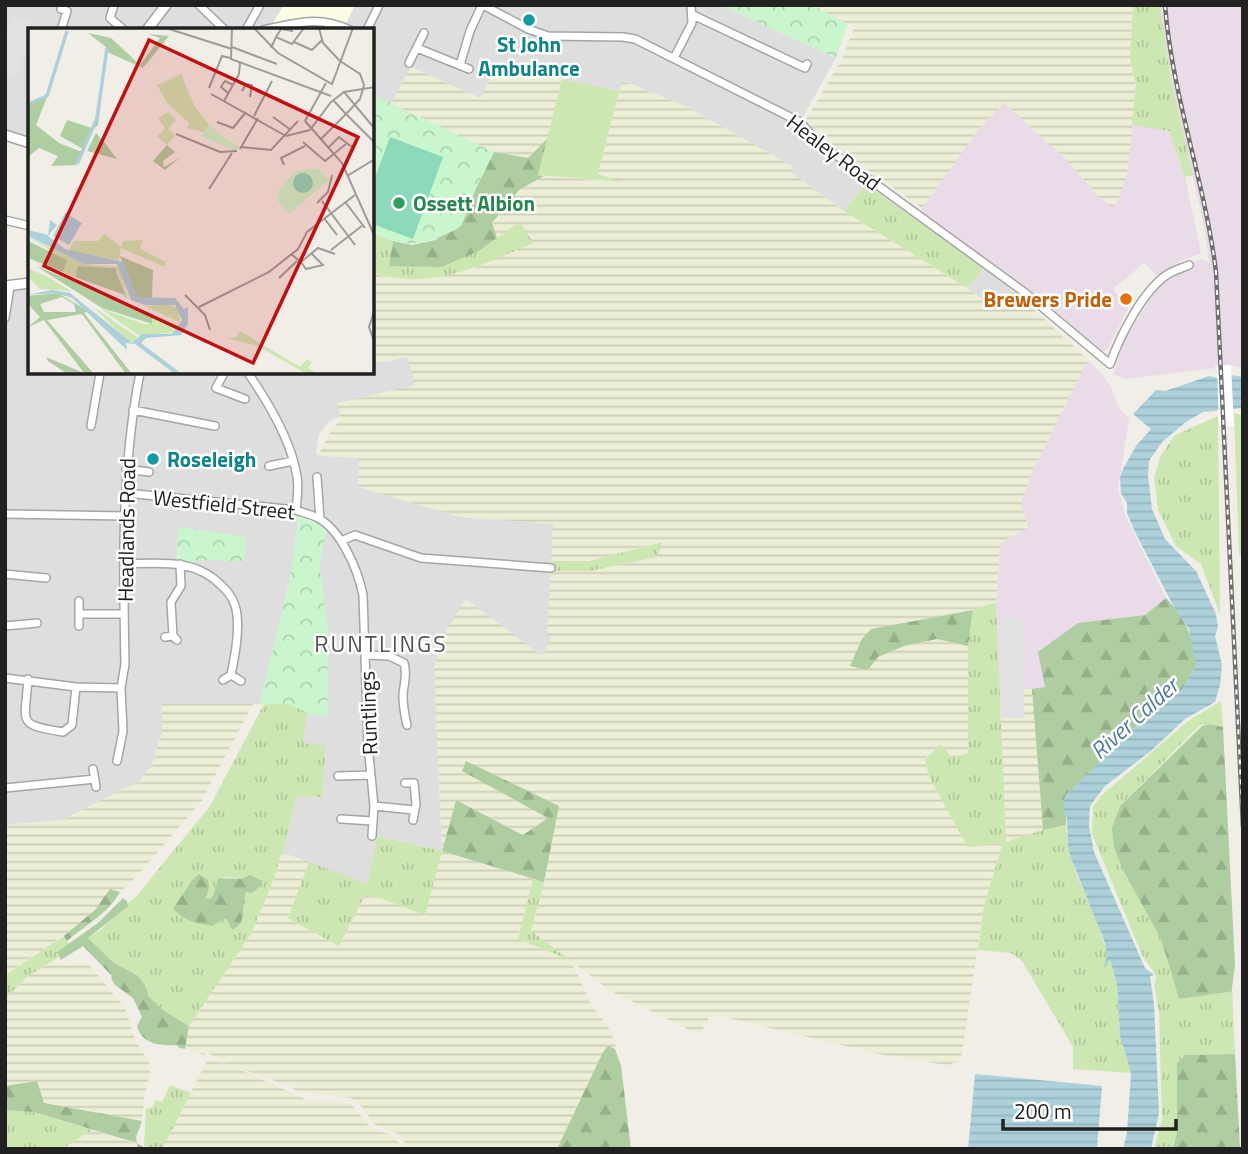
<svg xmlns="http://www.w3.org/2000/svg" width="1248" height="1154" viewBox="0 0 1248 1154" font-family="'Titillium Web',sans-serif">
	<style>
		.residential { fill: #dfdede }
		.industrial { fill: #e9dbe7 }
		.education { fill: #fdfde5 }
		.farmland { fill: url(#farmland-rules); fill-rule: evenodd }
		.grass { fill: url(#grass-tufts); fill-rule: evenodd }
		.forest { fill: url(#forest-firs) }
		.park { fill: url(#park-crowns) }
		.garden { fill: #cde7b2 }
		.pitch { fill: #8cdabb }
		.parking { fill: #e1e1e1 }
		.water { fill: url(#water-rules) }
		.pier { fill: #fff }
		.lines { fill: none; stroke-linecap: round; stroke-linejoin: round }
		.minor-casing { stroke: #a5a5a5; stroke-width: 10 }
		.tertiary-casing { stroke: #a5a5a5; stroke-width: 12 }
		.minor { stroke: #fff; stroke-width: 7 }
		.tertiary { stroke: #fff; stroke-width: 9 }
		.rail-casing { stroke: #6f6f6f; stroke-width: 4.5 }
		.rail { stroke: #fff; stroke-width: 2; stroke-dasharray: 5; stroke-linecap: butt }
		.culture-dot { fill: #0f9aa8; stroke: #fff; stroke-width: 2.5 }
		.leisure-dot { fill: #2e9e5b; stroke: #fff; stroke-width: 2.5 }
		.food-dot { fill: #e8710a; stroke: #fff; stroke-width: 2.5 }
		.labels { text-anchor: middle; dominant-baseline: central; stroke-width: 5; stroke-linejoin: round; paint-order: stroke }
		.culture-label { font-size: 21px; font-weight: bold; fill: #0d838f; stroke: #fff }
		.street-label { font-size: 21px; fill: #212121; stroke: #fff }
		.leisure-label { font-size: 21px; font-weight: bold; fill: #27864d; stroke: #fff; text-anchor: start }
		.food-label { font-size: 21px; font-weight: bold; fill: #c56008; stroke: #fff; text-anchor: end }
		.neighbourhood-label { font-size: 23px; letter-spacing: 2px; fill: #545454; stroke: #fff }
		.water-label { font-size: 23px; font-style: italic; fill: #507aa3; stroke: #fff }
		.inset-river { fill: none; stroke: #acd1db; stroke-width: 3.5 }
		.inset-road { fill: none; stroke: #9e9c98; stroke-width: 2 }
		.view { fill: #c40e10; fill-opacity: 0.15; stroke: #c40e10; stroke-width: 3.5 }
		.inset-edge { fill: none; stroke: #212121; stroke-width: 3.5 }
	</style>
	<defs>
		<pattern id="farmland-rules" width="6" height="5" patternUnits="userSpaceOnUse" patternTransform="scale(1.75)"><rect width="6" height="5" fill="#eceed5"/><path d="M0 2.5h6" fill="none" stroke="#caccb7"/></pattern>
		<pattern id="grass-tufts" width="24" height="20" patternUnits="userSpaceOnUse" patternTransform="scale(1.75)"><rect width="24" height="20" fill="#cde7b2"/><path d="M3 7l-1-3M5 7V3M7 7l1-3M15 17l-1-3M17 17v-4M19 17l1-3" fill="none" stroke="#b0c699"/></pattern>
		<pattern id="forest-firs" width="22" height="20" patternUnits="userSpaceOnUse" patternTransform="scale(1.75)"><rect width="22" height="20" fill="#aecda0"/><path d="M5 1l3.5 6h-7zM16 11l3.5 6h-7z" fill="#95b08a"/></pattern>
		<pattern id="park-crowns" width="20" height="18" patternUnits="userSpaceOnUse" patternTransform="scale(1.75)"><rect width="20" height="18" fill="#c9f6cc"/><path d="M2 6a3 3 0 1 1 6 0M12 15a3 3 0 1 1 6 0" fill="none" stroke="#acd3af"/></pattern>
		<pattern id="water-rules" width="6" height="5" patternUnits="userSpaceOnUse" patternTransform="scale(1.75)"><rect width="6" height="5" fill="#acd1db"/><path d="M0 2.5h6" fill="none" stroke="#94b3bc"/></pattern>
	</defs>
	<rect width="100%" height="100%" fill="#f1eee8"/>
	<path class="residential" d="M5,5H284L270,27L302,21L344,27L355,5H720L836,58L800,122L811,136L869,180L844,211L792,173V166L687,107L624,81L619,91L515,69L480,98L411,67L391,104L373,95V30H30V143L5,135Z
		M984,268L1012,289L996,310L967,288Z
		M30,283V373H373V364L408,357L415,385L330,421L318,436L316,454L359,458L460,517L553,524L552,636L543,656L448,628L434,667L442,851L377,836L368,884L283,853L296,796L322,797L326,746L303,743L307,712L327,716L328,628L319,565L323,541L328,524L299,509L293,565L260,704H162V732L152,765L140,781L62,820L5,825V286Z"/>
	<path class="industrial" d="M1160,5H1243V369L1231,365H1215V368L1125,379L1113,374L1126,337L1160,284L1170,275L1186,270L1187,265L1202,259L1209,262L1204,226L1171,80Z
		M1004,102L1068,161L1099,197L1127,175L1132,125L1169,130L1185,177L1201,253L1181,261L1159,277L1144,263L1113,289L1128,309L1107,350L1098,351L1032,299L918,214L979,129Z
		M1088,360L1103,375L1113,391L1119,409L1129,418L1118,489L1126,517L1166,598L1145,615L1078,623L1045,688L1024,690V718H1000L996,602L1000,543L1028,528L1021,502L1033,470Z"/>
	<path class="education" d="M284,5H355L344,27L313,20L270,28Z"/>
	<path class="farmland" d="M812,5H1133L1130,60L1136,85L1134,110L1127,175L1118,200L1113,207L1099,197L1068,161L1004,103L979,129L922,208L816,133L806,120L843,57L854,27Z
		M411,67L480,98L497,67L562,79L548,138L528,158L494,152L391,104Z
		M623,81L687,107L792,166V173L844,211L967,288L996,309L1012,289L1088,360L1033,470L1021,502L1028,528L1000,543L996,602L973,610L871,629L868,670L878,657L904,646L937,639L968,646V753L952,759L949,752L932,750L925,759L929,777L1003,843L984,905L962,1054L957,1062L946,1065L879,1054L711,1014L700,1035L609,990L571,961L592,1006L611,1031L618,1055L615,1049L603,1052L557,1149H410L398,1134L374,1124L363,1108L351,1098L298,1091L278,1082L230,1065L307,1100L351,1104L370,1127L395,1137L404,1149H162L209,1057L228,1065L207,1052L204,1055L185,1049L189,1026L251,934L275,876L280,856L283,853L309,862L288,918L339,946L365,895L380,898L425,914L442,851L434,668L448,628L466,599L542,656L552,637L547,635L551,571H590L661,542L590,561H551L553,524L460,517L358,487L359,458L318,456L329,434L339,421L340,415L337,403L415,385L407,357L373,364V272L384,276L475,268L521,222L497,238L492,223L519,190L544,176L617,182L598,174L619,91ZM466,762L559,806L544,882L531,931L566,958L518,939L533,879L442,850L456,800L524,835L548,818L463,771Z
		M1024,689H1032L1043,830L1006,843L1000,718H1024Z
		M162,704H253L202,800L137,876L120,892L110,889L95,910L76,927L7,974L5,825L62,820L140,781L152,765L162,732Z
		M54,960L64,965L79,962L89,965L125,1008L135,1040L149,1062L150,1075L144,1097L142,1121L44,1103L37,1081L5,1086V999L28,976Z
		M92,1130L137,1144V1149H62Z"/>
	<path class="grass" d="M1133,5H1160L1171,80L1193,175L1185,177L1169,131L1132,125L1136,85L1130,60Z
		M866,184L984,268L967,288L844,211Z
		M520,222L533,243C482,265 429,292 373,272V233L393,241L389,266L479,251Z
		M1234,413L1243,415V553L1239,555Z
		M1218,416L1220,615L1201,564L1176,546L1158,510L1154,477L1161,455L1175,435Z
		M662,542L657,557L590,571H551V561H590Z
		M996,602L1006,842L1043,830L1066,825L1068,847L1076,874L1091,906L1111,962L1117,985L1120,1036L1131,1073L1073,1069V1047L1022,961L1011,953L978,950L984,905L1003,843L968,847L929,777L925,759L941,744L952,758L968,753V646L973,610Z
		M1221,701L1223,727L1210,724L1200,725L1120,806L1124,872L1161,939L1179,999L1228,992L1232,988L1235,1054L1186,1055L1177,1063V1132L1173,1149H1154L1162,1119L1159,1013L1154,984L1157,977L1142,955L1092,834L1093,806L1102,795L1188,721Z
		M264,704H288L307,712L303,743L326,745L322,797H296L283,853L280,856L275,876L251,934L189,1026L164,1011L149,997L145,985L137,975L114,963L88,938L102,929L116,913L135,898L210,806ZM228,877L241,879L246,891L232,929L227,920L224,918L220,921L179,902L185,890L209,888L206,898L210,899L213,896L218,878Z
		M377,836L442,851L425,915L380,898L365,895L339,946L288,918L309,862L368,884Z
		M533,879L544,882L531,931L570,960L518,939Z
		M64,936L72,949L28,976L5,999V973L7,974Z
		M170,1085L191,1093L162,1149H146L144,1146L146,1109L153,1107L155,1100L162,1102Z
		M5,1110L34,1112L92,1130L62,1149H5Z"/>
	<path class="forest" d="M548,138L538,175L544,176L519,190L492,223L497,238L479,251L441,267L389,266L393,241L412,245L436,240L477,186L494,152L528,158Z
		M1166,598C1184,617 1195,638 1196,665L1182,690L1155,708L1066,795C1061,806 1068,814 1066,825L1043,830L1032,689L1045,687L1038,652L1078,623L1145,615Z
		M973,610L968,646L937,639L904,646L878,657L868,670L850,666L862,639L871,629Z
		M1210,724L1223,727L1235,965L1232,988L1228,992L1179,999L1161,939L1124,872L1114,848L1112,828L1120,806L1202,726Z
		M466,761L559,806L544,882L442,851L456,800L523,835L548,818L462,771Z
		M199,874L208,880L209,888L206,898L210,899L213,896L218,878L241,879L250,875L260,880L263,884L252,893L246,892C240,906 249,922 232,930L227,920L224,918L213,926C197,924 185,921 173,909L192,880Z
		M110,889L120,892C109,913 84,926 67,941L64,936L95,910Z
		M123,898L127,901L128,906L88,938L114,963L137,975L145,985L149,997L164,1011L189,1026L185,1049L180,1048L177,1045C162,1046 142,1045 137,1026L142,1017L133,998L115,985L111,978L112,976L83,946L61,960L57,952L98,923Z
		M608,1046L615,1049L621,1066L631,1149H557L603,1052Z
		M1235,1054L1240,1149H1173L1177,1132V1063L1186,1055Z
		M37,1081L44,1103L142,1121L136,1137L137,1143L146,1149H137V1143L34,1112L5,1110V1086Z"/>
	<path class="park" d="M720,5H812L848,24L836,58Z
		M373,95L494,152L477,186L461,227C423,246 412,249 373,233Z
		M298,517L318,523L326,532L319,565L328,628L327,717L311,714L288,704H260L293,565Z
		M178,527L247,537L244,561L196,560L194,566L176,563Z"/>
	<path class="garden" d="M562,79L619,91L598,174L621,182L538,175Z"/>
	<path class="pitch" d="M390,137L443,157L413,239L373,224V183Z"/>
	<path class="parking" d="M13,16L37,25L35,30H30V42L14,78L5,75V36Z
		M1001,619H1020V624H1024V718H1000Z"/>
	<path class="water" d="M1231,375L1243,377V408L1203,412L1186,422L1162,442L1149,461L1148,475L1152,509L1165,539L1196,571L1216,614L1218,627L1215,636L1222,665L1220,685L1215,702L1185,719L1151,751L1105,786L1090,806L1089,826L1094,852L1145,968L1154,975L1150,976L1154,1004L1159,1113L1151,1149H1123L1127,1133L1131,1073L1120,1036L1117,985L1111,962L1109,960L1106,967L1104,966L1107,955L1105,943L1071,858L1068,847L1067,818L1064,811L1063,801L1066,795L1155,708L1182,690L1196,665L1189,629L1174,607L1135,532L1127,513V503L1121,493L1120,478L1123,469L1136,446L1151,429L1133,414L1156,390L1165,391L1209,376L1218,378Z
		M975,1074L1102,1086L1097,1149H968Z"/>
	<path class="pier" d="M1231,365L1234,426H1219L1217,366Z"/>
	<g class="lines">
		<g class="minor-casing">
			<path id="minor" d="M114,5L110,18L124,30
				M199,5L225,30
				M483,5L528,29L548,36L623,37L635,39L800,122L818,142L1024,292L1110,364C1120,336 1143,290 1168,274C1175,270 1182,268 1189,265
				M61,9L67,11L61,30
				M693,15L805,68L807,64
				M246,30L260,5
				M263,30C296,23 318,15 350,30
				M367,30L379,5
				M417,48L469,69
				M674,58L692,23L691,5
				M409,63L424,33
				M460,65L470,31L482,5
				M5,220L30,226
				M5,318L10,287
				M224,373L216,388L245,399
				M248,373C268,402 292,442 297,477C299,488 297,500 296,510
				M133,410L215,426
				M91,426L100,373
				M269,466L293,461
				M126,469L149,472
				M317,477L320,519
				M126,493L296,510C303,513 311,514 318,518C341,530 358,570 363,595L368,745L374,806L372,836
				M5,514L125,516
				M341,541L355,535L421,558L551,568
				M124,564C160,563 195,558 222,586C230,593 236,604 237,615C239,635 235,655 231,675
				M5,574L46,578
				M79,614H124
				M5,626L37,623
				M79,626V601
				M173,636L171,602L181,586L180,564
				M165,637L173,636L177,640
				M366,655L389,656L404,663C408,676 403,685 403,697C403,707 405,716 407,725
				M5,678L76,687L121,688
				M28,679C25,724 16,724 63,732L72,725L76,687
				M223,680L231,675L241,681
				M117,761L123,731L121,688L125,664C123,567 121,469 140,373
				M93,769L96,787
				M338,776L371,775
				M405,783H414L416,804L413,820
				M5,788L95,779
				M374,806L414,810
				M341,819L373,821"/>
		</g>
		<g class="tertiary-casing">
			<path id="tertiary" d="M147,30L166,5
				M5,135L30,143
				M5,286L30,283"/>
		</g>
		<use href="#minor" class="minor"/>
		<use href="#tertiary" class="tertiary"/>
		<g class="rail-casing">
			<path id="rail" d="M1165,5C1172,96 1205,182 1216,272L1243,827"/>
		</g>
		<use href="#rail" class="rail"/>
	</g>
	<g class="culture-dot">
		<circle cx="529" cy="20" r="7"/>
		<circle cx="153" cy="459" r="7"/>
	</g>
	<circle class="leisure-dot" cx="399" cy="203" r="7"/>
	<circle class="food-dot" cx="1126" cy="299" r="7"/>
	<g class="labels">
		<g class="culture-label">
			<text x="529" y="44">St John<tspan x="529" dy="24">Ambulance</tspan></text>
			<text x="167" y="459" text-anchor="start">Roseleigh</text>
		</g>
		<g class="street-label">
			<text transform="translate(834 152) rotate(37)">Healey Road</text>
			<text transform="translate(224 504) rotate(6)">Westfield Street</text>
			<text transform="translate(126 530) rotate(-89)">Headlands Road</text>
			<text transform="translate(368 713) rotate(-92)">Runtlings</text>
		</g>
		<g class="leisure-label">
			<text x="413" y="203">Ossett Albion</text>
		</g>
		<g class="food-label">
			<text x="1112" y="299">Brewers Pride</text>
		</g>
		<g class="neighbourhood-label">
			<text x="381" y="643">RUNTLINGS</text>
		</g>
		<g class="water-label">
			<text transform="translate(1134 718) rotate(-42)">River Calder</text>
		</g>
	</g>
	<g transform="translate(28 28)">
		<rect width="346" height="346" fill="#f1eee8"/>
		<path d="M153,46L167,79L181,97L176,104L159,100L161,95L140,76L129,57ZM140,84L148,92L140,101L147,107L139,117L129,109L137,100L130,90ZM76,206L93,219L95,213L115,212L112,221L138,234L137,239L93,220L91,232L41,223L46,213H70ZM0,209L56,236L92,239L100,271L96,269L90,244L83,239L50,238L47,249L35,244L38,232ZM0,240L22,250L43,263L12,261L0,249ZM140,276L150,281L152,294L116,278ZM64,278L109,309L107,314L100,313ZM72,280L116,296H124L125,286L151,298L144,305L110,307ZM212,303L272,339L279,331L284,334L280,340L290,346H279L229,318L198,310H208Z" fill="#cde7b2"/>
		<path d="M60,5L83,10L112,37L132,10L120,6L141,8L115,40L79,24L70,97L60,106L55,121L32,108L39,92L64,100L68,89L78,19ZM19,69L8,97L31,115L54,124L48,137L23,138L30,128L11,120L0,129V77ZM68,105L76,114L89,131L59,123ZM139,117L147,124L135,133L136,139L153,129L137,142L125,133ZM0,213L39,232L35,244L0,230ZM92,228L125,242L124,270L109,269ZM8,238L125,286L124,296L74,280ZM50,238L87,240L97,267L47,249ZM30,265L60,283L56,285L104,346H98L54,286L19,292L66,346L38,345L20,333L18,329L56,345L16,292L0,299L12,289L0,276V268ZM34,269L46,276L48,284H16L12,276Z" fill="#aecda0" fill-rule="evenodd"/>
		<path d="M181,97L203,114L212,119L207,123L173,108ZM291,141L301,152L261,186L250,173L251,163L268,142Z" fill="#c9f6cc"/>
		<path d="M265 155a10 10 0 1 1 20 0a10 10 0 1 1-20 0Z" fill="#8cdabb"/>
		<path d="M37,185L54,195L41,217L25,208ZM22,192L29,197L20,208L37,221L96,234L109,269L147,270L156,281L160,279V296L153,307L118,310L113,315L154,346H147L107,316L98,315L99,322L44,270L28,265L0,267L24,262L42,265L104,315L114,306H144L154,292L147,277H117L103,272L89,236H56L0,208V202L20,207Z" fill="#acd1db"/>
		<path class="inset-river" d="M0,76L19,68L39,3M49,136L69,90L79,20"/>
		<path class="inset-road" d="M138,0L204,21M204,0L203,31L303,68M226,0L250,25L304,56L325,0M291,0L295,15L312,33M248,9L253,1L265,3M266,14L284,22L294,12M204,19L249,36M243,20L248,9L264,16L276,0M312,33L332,46L336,57L332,71L318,86L347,115M347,59L316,64L347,101M181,60L194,28L202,30M214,63L218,56L224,57L222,69M200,65L193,59L197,53L205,57M183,66L258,108M196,73L211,46L212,35M226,88L244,53M245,89L263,102M277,93L314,135L347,209M277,93L298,55M189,94L205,100L218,84M282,102L303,74L316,64M148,106L192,124L209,123M258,108L282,102M292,112L318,86L305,72M275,114L297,133L318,116M213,119L243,122L270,93M300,120L311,109L324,119M212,121L230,90M256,137L253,130L277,118M319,148L347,131M181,161L204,125M294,173L327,217M289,175L300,164L304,147M318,175L337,200M296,190L309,207M303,222L335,197M263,226L273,234L290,220L307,226M273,234L278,241L295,237L283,225M251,250L269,233M157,267L177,287L182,302M171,279L241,244L270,221L279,204L327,167M347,280L341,299L347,316"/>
		<path class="view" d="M121,12L330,109L225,335L16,238Z"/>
		<rect width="346" height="346" class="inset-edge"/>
	</g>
	<rect width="1248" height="1154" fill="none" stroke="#212121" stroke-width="14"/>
	<path d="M1003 1119v10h173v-10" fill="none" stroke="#212121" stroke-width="3.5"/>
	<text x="1014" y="1119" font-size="21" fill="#212121" stroke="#ffffff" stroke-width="5" paint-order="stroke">200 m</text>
</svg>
